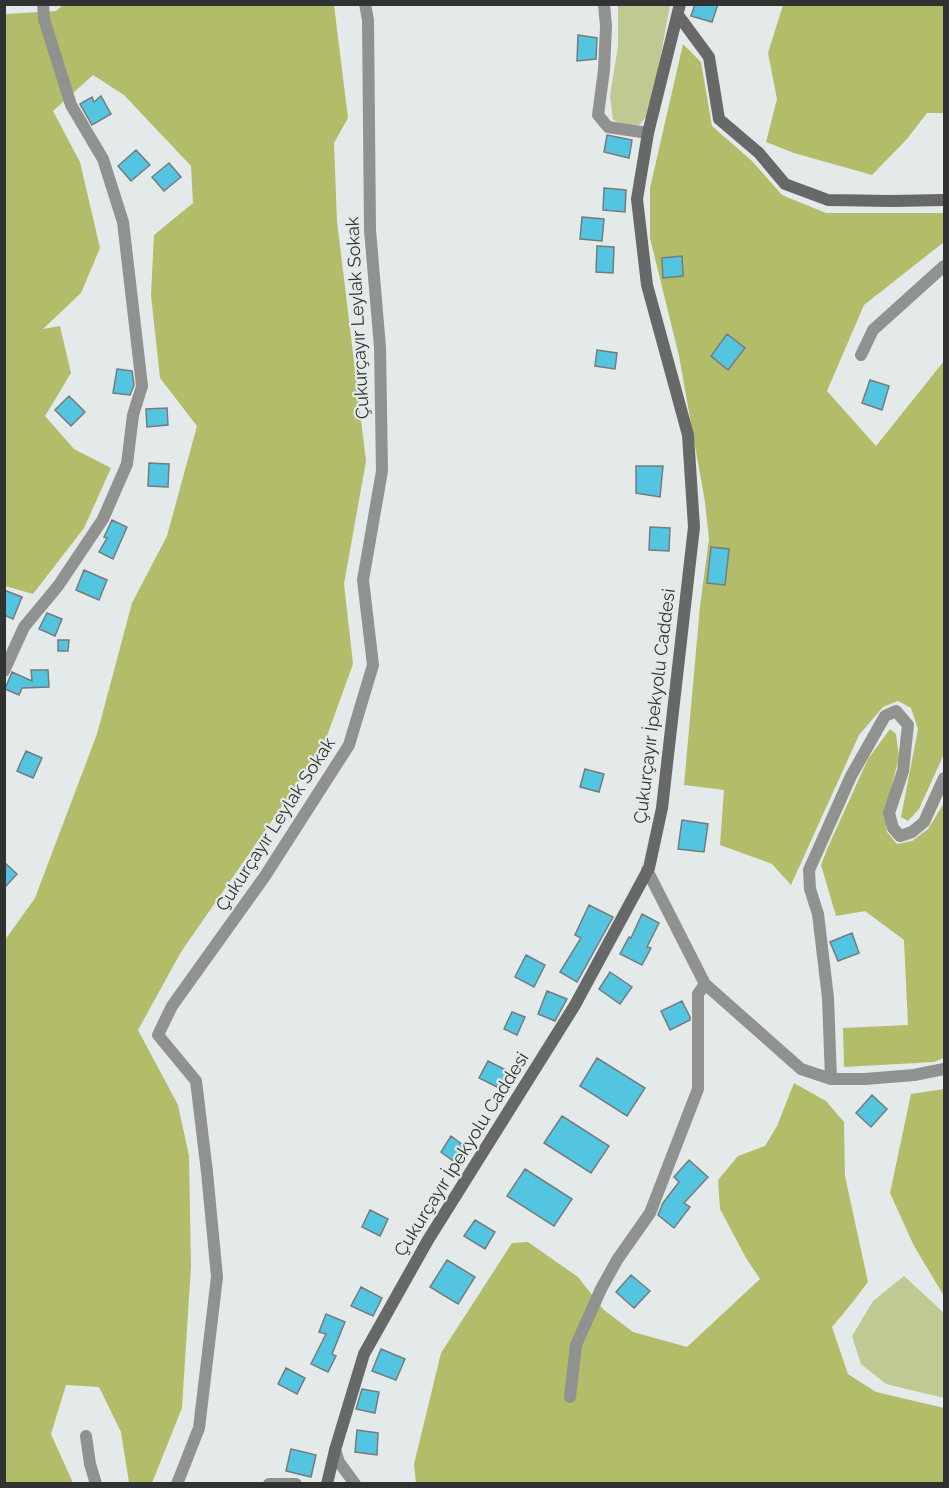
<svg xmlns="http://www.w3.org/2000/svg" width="949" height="1488" viewBox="0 0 949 1488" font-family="Raleway,sans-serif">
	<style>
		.green { fill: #c1c992 }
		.forest { fill: #b3bd69 }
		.building { fill: #54c5e1; stroke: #767b7c; stroke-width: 1.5 }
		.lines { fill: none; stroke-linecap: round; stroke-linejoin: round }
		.street { stroke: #909290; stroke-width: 12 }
		.secondary { stroke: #666967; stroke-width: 12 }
		.labels { text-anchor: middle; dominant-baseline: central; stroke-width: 4.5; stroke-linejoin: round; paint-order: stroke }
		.street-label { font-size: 18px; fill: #303332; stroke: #e4eae9 }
	</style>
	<rect width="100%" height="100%" fill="#e4eae9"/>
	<path class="green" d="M618,5H670L658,70L647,116L639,125L621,123L613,120L610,96L618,46Z
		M904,1276L944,1313V1398L886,1384L861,1364L852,1336L873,1301Z"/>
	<path class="forest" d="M64,4L334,5L348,118L334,143L337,221L366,461L344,584L353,664L323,747L181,952L138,1030L178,1105L189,1156L191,1266L182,1408L152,1483H129L121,1432L99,1387L66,1385L51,1434L73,1483L5,1484V940L35,898L97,734L132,603L167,536L197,426L160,378L151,295L154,235L193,203L191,166L124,95L93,75L53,111L80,162L100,248L81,293L43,329L60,326L71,373L45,416L74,449L111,468L84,528L33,594L5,586V14L56,11Z
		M783,5H944V113H927L907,139L872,175L794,153L766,142L777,99L768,53Z
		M683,44L701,62L712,126L752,161L782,195L826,213H944V242L864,305L827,391L876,446L944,361V754L919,809L908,821L901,817L918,729L911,708L898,701L883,707L859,735L791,885L772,864L720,845L724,790L684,785L700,606L709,539L705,502L679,356L650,238V188Z
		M890,729L896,734L899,757L885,813L887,832L897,844L912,841L928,829L944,803V1058L934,1062L844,1067L843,1028L908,1025L904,940L865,911L836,916L821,865L828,847L868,759Z
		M794,1083L826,1101L844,1122L845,1176L868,1282L852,1303L832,1327L848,1374L876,1392L944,1408V1483L416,1484L414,1464L441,1353L512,1243L528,1242L578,1277L604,1310L633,1332L687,1347L760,1279L746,1258L720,1209L718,1180L738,1156L765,1146L777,1126Z
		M944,1089V1296L914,1246L890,1193L911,1094Z"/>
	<path class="building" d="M695,4H718L712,22L691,16Z
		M578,35L597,38L596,59L577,61Z
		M101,96L111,114L92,125L80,104L92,97L94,102Z
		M607,135L632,140L629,158L604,152Z
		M136,150L150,165L131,181L118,166Z
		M169,163L181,177L164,191L152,177Z
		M604,188L626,190L625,212L603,210Z
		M582,217L604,219L602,241L580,239Z
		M597,246L614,247L613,273L596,272Z
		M682,256L683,276L663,278L662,258Z
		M727,334L745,348L728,370L711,356Z
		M597,350L617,353L615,369L595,366Z
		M117,369L132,371L134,385L130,395L113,393Z
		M870,380L889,386L882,410L862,403Z
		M69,396L85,412L71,426L55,410Z
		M167,408L168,425L147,427L146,409Z
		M149,463L169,464L168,487L148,486Z
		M636,466H663L660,497L636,493Z
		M112,520L127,527L113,559L99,552L107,538L104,537Z
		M650,527L670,528L669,551L649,550Z
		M711,547L729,549L725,585L707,583Z
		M84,570L107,580L99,600L76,590Z
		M4,590L22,597L13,619L4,615Z
		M47,613L62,619L55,636L39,629Z
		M58,640H69L68,651H58Z
		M31,670H48L49,687L22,688L19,695L5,689L12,672L32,681Z
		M26,751L42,758L33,778L17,771Z
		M585,769L604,774L599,792L580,787Z
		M682,820L708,824L704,852L678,849Z
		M4,862L17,874L4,888Z
		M589,905L613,917L577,982L560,972L581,938L575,935Z
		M642,914L659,923L647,947L651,948L642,965L620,954L629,937L631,938Z
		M852,933L859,953L838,961L830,942Z
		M526,955L545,965L534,987L515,977Z
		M610,972L632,987L620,1004L599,989Z
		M547,991L567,999L555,1021L538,1014Z
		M682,1001L690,1017V1020L670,1030L661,1011Z
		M512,1012L525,1017L517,1035L504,1029Z
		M597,1058L645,1088L627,1116L580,1086Z
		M488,1061L508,1071L499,1088L479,1078Z
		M872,1095L887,1109L871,1127L856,1113Z
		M562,1116L609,1146L591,1173L544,1143Z
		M451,1136L467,1148L456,1163L441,1152Z
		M689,1160L708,1177L684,1203L690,1207L674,1228L658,1215L663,1203L679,1182L674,1177Z
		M525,1169L572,1199L554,1226L507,1196Z
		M370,1210L388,1219L380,1236L362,1227Z
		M475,1220L495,1232L485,1249L464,1236Z
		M447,1260L475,1277L458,1304L430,1287Z
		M631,1275L650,1291L634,1308L616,1292Z
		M361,1287L382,1298L373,1316L351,1306Z
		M326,1314L345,1322L332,1354L336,1356L328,1372L311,1364L326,1334L319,1332Z
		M381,1349L405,1359L396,1380L372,1371Z
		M286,1368L305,1378L297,1394L278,1384Z
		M362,1389L379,1392L375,1413L356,1409Z
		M357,1430L378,1433L377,1455L355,1452Z
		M291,1449L316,1455L311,1477L286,1471Z"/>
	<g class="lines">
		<path class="street" d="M604,4L606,26L604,70L598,115L608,127L648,133
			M861,355L873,330L944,266
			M4,671L24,627L58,586L103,519L127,464L133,415L142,386L123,222L103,159L71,105L44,19L43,4
			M647,870L705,984L801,1069L831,1079H865L914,1075L944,1069
			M831,1079L828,998L818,914L810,889L809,870L851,776L885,716L896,711L908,725L903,771L889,813L893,828L900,836L912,832L924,822L944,778
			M570,1397L576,1345L601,1289L617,1260L650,1213L698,1089V994L705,984
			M86,1436L90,1464L96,1484
			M335,1450L339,1462L355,1484
			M177,1484L199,1428L217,1277L207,1172L196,1081L158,1035L172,1006L265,876L349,745L373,665L363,580L382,471L380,347L370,230L368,20L365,4
			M269,1484H296"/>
		<path class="secondary" d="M678,15L709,57L719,119L759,153L785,184L828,200L892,201L944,200
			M327,1484L335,1450L364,1354L428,1240L575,1005L649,868L662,808L694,527L688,435L647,285L637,199L648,133L680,4"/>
	</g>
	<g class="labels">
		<g class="street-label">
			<text transform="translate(357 318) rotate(-93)">Çukurçayır Leylak Sokak</text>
			<text transform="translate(654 706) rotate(-83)">Çukurçayır İpekyolu Caddesi</text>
			<text transform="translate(275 824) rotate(-57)">Çukurçayır Leylak Sokak</text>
			<text transform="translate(461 1154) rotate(-58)">Çukurçayır İpekyolu Caddesi</text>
		</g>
	</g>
	<rect width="949" height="1488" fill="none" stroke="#303332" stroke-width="12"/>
</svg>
